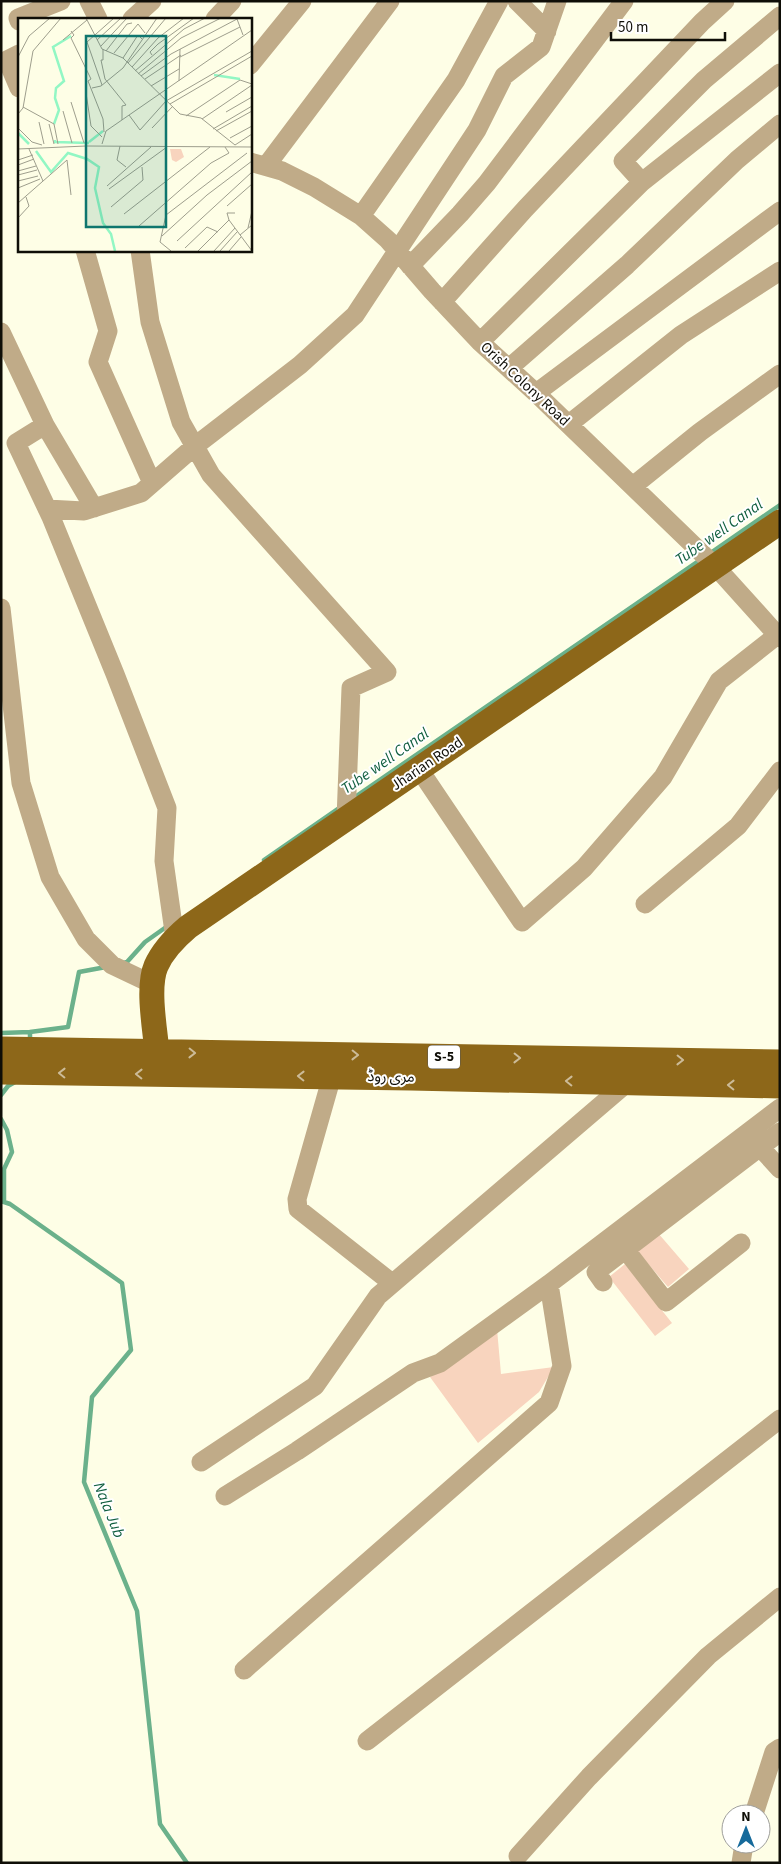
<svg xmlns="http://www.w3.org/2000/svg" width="781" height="1864" viewBox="0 0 781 1864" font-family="'Source Sans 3','Noto Sans Arabic',sans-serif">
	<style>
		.green { fill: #f8d4be }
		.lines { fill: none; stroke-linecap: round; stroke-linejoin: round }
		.stream { stroke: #6bb18b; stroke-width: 4.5 }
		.minor { stroke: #c0ab88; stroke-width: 19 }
		.major { stroke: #8d6719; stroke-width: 25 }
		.oneway { stroke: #ccbb98 }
		.labels { text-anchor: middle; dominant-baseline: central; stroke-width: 4; stroke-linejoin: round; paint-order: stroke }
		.shield { fill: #fff; stroke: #575651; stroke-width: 1 }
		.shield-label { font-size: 14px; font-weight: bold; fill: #0f0e07 }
		.street-label { font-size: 15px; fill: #0f0e07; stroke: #fff }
		.water-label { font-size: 16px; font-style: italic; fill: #115f40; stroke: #fff }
		.inset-river { fill: none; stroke: #92f7c4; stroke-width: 2.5 }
		.inset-road { fill: none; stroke: #9e9e8d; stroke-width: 1 }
		.view { fill: #0f766e; fill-opacity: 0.15; stroke: #0f766e; stroke-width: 2.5 }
		.inset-edge { fill: none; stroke: #0f0e07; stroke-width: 2.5 }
	</style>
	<rect width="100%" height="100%" fill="#fefee6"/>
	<path class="green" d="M658,1233L689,1269L668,1287L637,1251Z
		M625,1264L672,1323L655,1336L609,1277Z
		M497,1329L501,1374L554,1367L539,1392L478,1443L430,1377L453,1364Z"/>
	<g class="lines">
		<path class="stream" d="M709,554L780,505
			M352,799L700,560
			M264,860L342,806
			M124,963L127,962L145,942L169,925
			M30,1032L68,1027L79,972L106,967
			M1,1033L30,1032V1042
			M1,1095L8,1086L15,1082
			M1,1119L7,1130L12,1152L4,1169V1202
			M1,1201L10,1204L122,1283L131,1350L92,1397L84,1482L137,1611L160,1824L187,1863"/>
		<path class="minor" d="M89,1L98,19
			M517,1L547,31
			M132,19L152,1
			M215,19L232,1
			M19,21L18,18L61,1
			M19,54L7,60L19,88
			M250,65L302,1
			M250,162L282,171L314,187L361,216L388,240L432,291L480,342L536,393L716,567L780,638
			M266,166L390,1
			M642,182L623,161L704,80L780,16
			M361,216L456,80L499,1
			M85,250L108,331L98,362L152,483
			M140,250L150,322L181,422L211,475L387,672L351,688L346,819
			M410,266L460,214L487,183L624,1
			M442,302L525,209L702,22L725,1
			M1,332L45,425L16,443L51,517L115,674L167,808L164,861L175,939
			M480,342L642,182L780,73
			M509,368L627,265L737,160L780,124
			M536,393L780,211
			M569,424L681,335L780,271
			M45,425L94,508
			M633,486L700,432L780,374
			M47,509L84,511L141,493L195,446L300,365L355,315L477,130L504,76L541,47L557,1
			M1,608L21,783L50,877L86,939L112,965L152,984
			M419,769L522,922L584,868L663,777L719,681L780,633
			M645,904L738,826L780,771
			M332,1076L297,1199L298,1209L392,1283
			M759,1146L780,1169
			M625,1249L666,1302L741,1243
			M603,1282L596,1272L780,1132
			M201,1462L315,1386L378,1296L628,1082
			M225,1496L297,1451L413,1373L440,1363L549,1284L780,1108
			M244,1670L549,1403L562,1366L549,1284
			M367,1741L780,1419
			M754,1814L774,1752L780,1748
			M518,1856L589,1777L708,1656L780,1597
			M741,1863L744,1844"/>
		<path class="major" d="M1,1049L780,1062
			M157,1052C155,1029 147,987 156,966C163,950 175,938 188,927L780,522
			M1,1072L411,1078L780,1086"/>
	</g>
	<defs><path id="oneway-chevron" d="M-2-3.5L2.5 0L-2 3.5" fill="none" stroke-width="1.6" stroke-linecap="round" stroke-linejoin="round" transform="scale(1.25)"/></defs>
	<g class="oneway">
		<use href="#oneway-chevron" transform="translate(192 1053) rotate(1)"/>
		<use href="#oneway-chevron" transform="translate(355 1055) rotate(1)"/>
		<use href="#oneway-chevron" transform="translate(517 1058) rotate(1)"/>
		<use href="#oneway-chevron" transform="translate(680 1060) rotate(1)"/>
		<use href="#oneway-chevron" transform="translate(62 1073) rotate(-179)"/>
		<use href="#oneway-chevron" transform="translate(139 1074) rotate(-179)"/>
		<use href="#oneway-chevron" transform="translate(301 1076) rotate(-179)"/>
		<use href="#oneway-chevron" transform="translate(569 1081) rotate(-179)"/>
		<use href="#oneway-chevron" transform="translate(731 1085) rotate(-179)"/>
	</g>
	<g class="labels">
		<rect class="shield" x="428" y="1045.5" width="32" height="23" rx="4"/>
		<g class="shield-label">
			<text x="444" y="1057">S-5</text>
		</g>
		<g class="street-label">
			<text transform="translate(525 384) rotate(43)">Orish Colony Road</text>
			<text transform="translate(427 764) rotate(-34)">Jharian Road</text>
			<text transform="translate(391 1077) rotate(1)">مری روڈ</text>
		</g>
		<g class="water-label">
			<text transform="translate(719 532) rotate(-35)">Tube well Canal</text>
			<text transform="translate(385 761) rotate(-35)">Tube well Canal</text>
			<text transform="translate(109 1510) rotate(68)">Nala Jub</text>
		</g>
	</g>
	<g transform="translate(18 18)">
		<rect width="234" height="234" fill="#fefee6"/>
		<path d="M152,131H163L166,139L158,144L154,142Z" fill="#f8d4be"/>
		<path class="inset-river" d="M196,57L222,61M36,106L41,92L37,80L38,70L46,63L35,29L53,18M0,115L11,126M37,122V124L71,125M71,124L85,113M18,133L33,154L50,135L69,141L81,149L77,170L85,205L93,216L97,233"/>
		<path class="inset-road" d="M68,0L84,31L105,40L162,96L183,100L217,127L234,116M219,1L225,17M53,13L56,17L53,20L73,61L70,63L85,101L86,114M45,22L69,2M79,22L103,0M83,28L109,0M85,31V42H83L87,61L108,87L104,88V102M88,33L109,6L114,5M96,35L120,6L127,15M134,37L132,34L140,26L176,0M0,39L11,18L32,0M162,39L222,9M105,40L120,17L124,21M110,45L148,0M114,49L140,20L166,0M117,53L166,11L187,0M120,56L163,20L203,0M123,58L153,36L219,1M127,61L163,37M161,63L162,31M84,67L69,24L96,0M133,68L161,51M74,70L83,68L105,50L139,0M68,75L73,108L84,119M53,84L66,125M152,86L234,38M5,89L36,106L40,126M45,93L54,125M208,94L234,79M0,96L5,90L15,33L43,0M111,97L122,112L148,83L234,33M168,98L222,62L234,66M184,101L234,67M21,104L26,126M31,106L36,126M0,110L14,124L24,127M134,110L155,88M195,111L234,88M198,113L234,93M212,120L234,108M84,126L88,113L234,12M102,128L99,142L108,149M0,131L68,128L234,129M11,131L25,163M0,142L15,137M0,147L16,141M0,153L18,148M0,157L19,152M0,163L20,158M89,168L133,129M0,170L22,161M91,171L149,129M0,185L49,142L53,177M209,188L234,166M93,189L125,162L124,149M217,195H209L211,202L234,233M106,196L192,129M0,200L11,188L8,179M121,208L193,145L211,135L207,129M230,210L234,193M222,217L234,207M144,218L189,177L234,143M159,223L234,154M167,230L189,209L200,214M153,233L142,224L148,197L229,135M180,233L211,202M196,233L217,210M202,233L219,214M211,233L223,219"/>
		<path class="view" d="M68,18H148V209H68Z"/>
		<rect width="234" height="234" class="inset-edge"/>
	</g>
	<rect width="781" height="1864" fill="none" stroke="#0f0e07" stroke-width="5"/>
	<g transform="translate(746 1829)"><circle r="24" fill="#ffffff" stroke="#9f9f9c"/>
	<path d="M0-4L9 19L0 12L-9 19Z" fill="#166a9b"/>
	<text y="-8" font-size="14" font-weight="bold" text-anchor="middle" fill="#0f0e07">N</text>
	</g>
	<path d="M611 32v8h114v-8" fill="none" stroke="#0f0e07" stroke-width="2.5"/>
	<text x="618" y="32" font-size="15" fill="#0f0e07" stroke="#ffffff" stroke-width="4" paint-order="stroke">50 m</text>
</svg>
